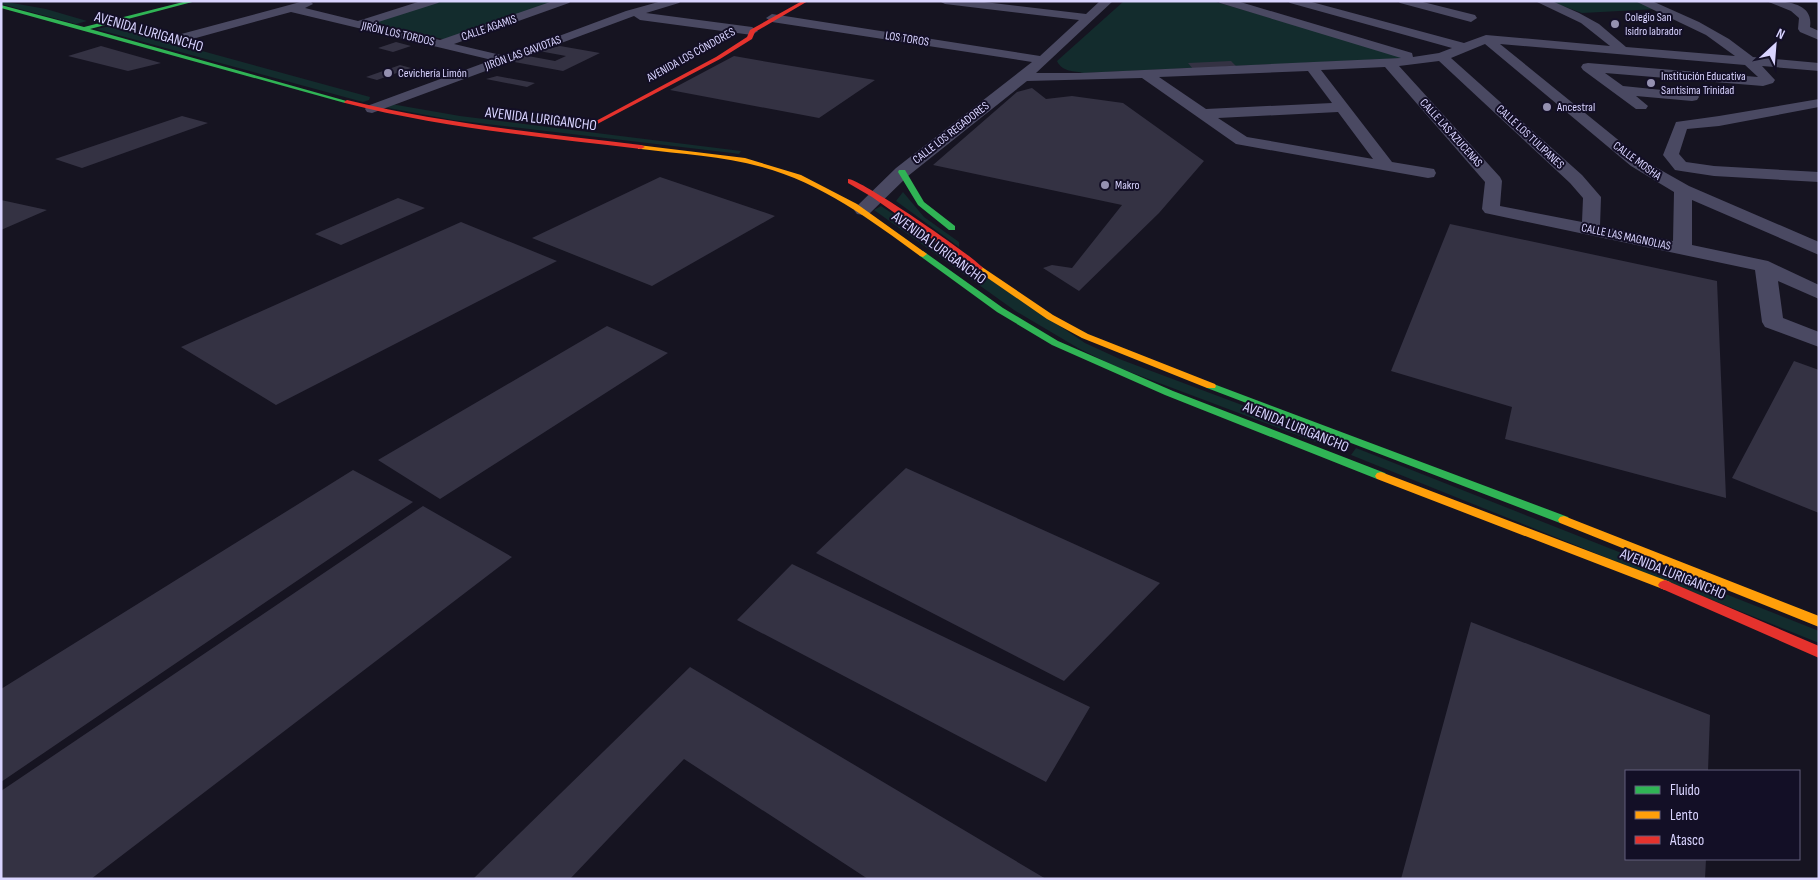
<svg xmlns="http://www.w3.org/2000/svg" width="1820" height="880" viewBox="0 0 1820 880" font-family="'Sofia Sans Condensed',sans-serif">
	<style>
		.green { fill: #132c2d }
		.building { fill: #343243 }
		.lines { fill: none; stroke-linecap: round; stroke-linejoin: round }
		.street { fill: #4a4962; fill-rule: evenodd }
		.fast { fill: #30b455; fill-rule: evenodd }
		.slow { fill: #ff9f0a; fill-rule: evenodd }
		.jam { fill: #e5322d; fill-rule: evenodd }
		.poi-dot { fill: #9591b1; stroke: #130f26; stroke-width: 2 }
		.labels { text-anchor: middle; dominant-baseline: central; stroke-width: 4; stroke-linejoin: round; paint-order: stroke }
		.far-poi-label { font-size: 12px; fill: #d9d4ff; stroke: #130f26; text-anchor: start }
		.far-street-label { font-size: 12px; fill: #d9d4ff; stroke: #130f26 }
		.street-label { font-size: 15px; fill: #d9d4ff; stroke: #130f26 }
	</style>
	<rect width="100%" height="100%" fill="#161421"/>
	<path class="green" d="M1,1L46,9L87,21L76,24L1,4Z
		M440,1H559L447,40L373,23Z
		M1124,1H1213L1408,58L1084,73C1074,71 1062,72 1057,61Z
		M1549,1H1636L1657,9L1582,13Z
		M111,26L370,97L369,100L363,102L96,29Z
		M391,104L460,116L741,151L739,154L732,153L453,120L383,107Z
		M903,192L924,217L959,242V247L896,201Z
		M881,206L1085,343L1122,360L1333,439L1326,446L1114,366L1078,348L1014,310L874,210Z
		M1356,448L1819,631V643L1351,455Z"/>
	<path class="building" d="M396,42L411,46L393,52L378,48Z
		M101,46L161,63L128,71L68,56Z
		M560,46L600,53L563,71L509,61L528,56L555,61L566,56L539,51Z
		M734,56L768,62L875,80L819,118L670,90Z
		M1231,61L1236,66L1193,69L1188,63Z
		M400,65L411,68L377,80L366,77Z
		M497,76L535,83L527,87L486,79Z
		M1032,88L1046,99L1072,96L1123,103L1204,161L1159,213L1079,291L1043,268L1052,265L1072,268L1122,205L933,165L1017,92Z
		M182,116L208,123L82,168L55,159Z
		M660,177L775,216L652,286L532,238Z
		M398,198L425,208L341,245L315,234Z
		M1,200L47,210L1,230Z
		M461,222L557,261L276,405L181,347Z
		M1450,224L1717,281L1726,498L1505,439L1512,407L1391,371Z
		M607,326L668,353L440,499L378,460Z
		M1794,361L1819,370V513L1732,478Z
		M906,468L1072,543L1160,583L1064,681L816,553Z
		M353,470L413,502L1,782V689Z
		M423,506L512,557L91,879H1V791Z
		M792,564L1090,707L1046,782L737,620Z
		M1471,622L1710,715L1708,771H1626V859H1706L1705,879H1401Z
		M690,667L1046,879H868L684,759L570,879H473Z"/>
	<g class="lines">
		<path class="street" d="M304,1L311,2L313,4L305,8L358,21L421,1H440L438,3L372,24L440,40L553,1H571L569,3L454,44L505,56L626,11L662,1H681L679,3L646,13L752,27L758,31L752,35L640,20L634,16L372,113L367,112L365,109L367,106L492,60L291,12L174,44L168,40L170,37Z
			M939,1H976L1086,14L1100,1H1113L1036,73H1080L1401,58L1220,3L1218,1H1237L1412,53L1413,57L1439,53L1452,48L1290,3L1288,1H1308L1464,43L1486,35L1610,46L1581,23L1535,1H1552L1579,13L1599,24L1626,47L1735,56L1706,35L1635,1H1652L1699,22L1729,39L1753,57L1819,63V71L1762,66L1775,80L1773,83L1763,86L1605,73L1623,86L1692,93L1697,94L1699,97L1697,100L1692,101L1636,96L1648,106L1646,109H1636L1583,70L1581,67L1583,64L1588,63L1758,77L1745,65L1500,44L1643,160L1689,186L1819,242V255L1692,200V245L1768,261L1819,285V299L1778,281L1783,318L1819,332V347L1765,327L1762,322L1755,270L1485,213L1482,209L1485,182L1385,67L1321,70L1392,162L1434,169L1436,173L1434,177L1428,178L1236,144L1142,78L1027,81L908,176L869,214L863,215L857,214L854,210L857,206L896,168L1032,62L772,22L766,18L772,14L1040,56L1079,20L945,4ZM1485,44L1631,166L1674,192L1673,241L1600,226L1601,197L1582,175L1451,58ZM1439,61L1570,183L1583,198L1582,222L1500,206L1502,181L1500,177L1399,66ZM1308,71L1332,103L1206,109L1159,77ZM1338,112L1373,159L1247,137L1218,118Z
			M1398,1H1419L1475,15L1477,18L1471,22L1400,3Z
			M1766,1C1784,1 1814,2 1810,27L1819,31V40L1800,32L1798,29L1799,18L1791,11Z
			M1819,99V107L1719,126L1687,129L1679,154L1686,162L1714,166L1819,172V182L1714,176L1681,171L1675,170L1663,155L1676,122L1719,116Z"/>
		<path class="fast" d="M187,1H196L90,29L350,102L345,103L1,8V5L84,27Z
			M899,170H905L924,202L955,226V230H949L918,205L898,172Z
			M923,251L1003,308L1058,341L1173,391L1385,473L1387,476L1385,479H1377L1165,395L1052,345L997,312L920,256L919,254Z
			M1211,383L1568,517L1570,520L1568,523H1560L1207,388L1206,386L1207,384Z"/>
		<path class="slow" d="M638,145L745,158L801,175L857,204L927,254L923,257L920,256C871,220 821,183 762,167C722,156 681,154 641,149H638Z
			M979,265L1053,315L1088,334L1215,384L1216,386L1215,388H1207L1082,338L1047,319L976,270L975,268Z
			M1381,472L1670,582L1672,585L1670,588L1665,590L1660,588L1377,479L1375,476L1377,473Z
			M1564,516L1819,616V627L1560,523L1558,520L1560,517Z"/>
		<path class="jam" d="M802,1H808L755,32L752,39L720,59L586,130L581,129L716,57L747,37L750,30Z
			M347,100C444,124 542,133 641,145L645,147L641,149C541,137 442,128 345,103L344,102Z
			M848,179C859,178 972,255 983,268L979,271L976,270L872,197L848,183Z
			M1665,580L1819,646V658L1660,588L1658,585L1660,582Z"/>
	</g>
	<g class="poi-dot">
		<circle cx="1615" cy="24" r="5"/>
		<circle cx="388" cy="73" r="5"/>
		<circle cx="1651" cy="83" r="5"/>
		<circle cx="1547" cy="107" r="5"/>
		<circle cx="1105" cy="185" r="5"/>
	</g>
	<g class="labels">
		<g class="far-poi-label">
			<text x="1625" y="17">Colegio San<tspan x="1625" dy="14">Isidro labrador</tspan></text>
			<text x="398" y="73">Cevichería Limón</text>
			<text x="1661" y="76">Institución Educativa<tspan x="1661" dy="14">Santisima Trinidad</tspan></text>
			<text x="1557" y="107">Ancestral</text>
			<text x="1115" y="185">Makro</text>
		</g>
		<g class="far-street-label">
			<text transform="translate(489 28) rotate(-19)">CALLE AGAMIS</text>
			<text transform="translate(398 34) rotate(13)">JIRÓN LOS TORDOS</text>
			<text transform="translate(907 39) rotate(9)">LOS TOROS</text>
			<text transform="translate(523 53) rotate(-20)">JIRÓN LAS GAVIOTAS</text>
			<text transform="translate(691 55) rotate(-29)">AVENIDA LOS CÓNDORES</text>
			<text transform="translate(951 133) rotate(-38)">CALLE LOS REGADORES</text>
			<text transform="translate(1451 133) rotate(48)">CALLE LAS AZUCENAS</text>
			<text transform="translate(1530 137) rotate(43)">CALLE LOS TULIPANES</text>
			<text transform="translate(1637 161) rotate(36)">CALLE MOSHA</text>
			<text transform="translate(1626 237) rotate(12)">CALLE LAS MAGNOLIAS</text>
		</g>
		<g class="street-label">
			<text transform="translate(149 32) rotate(16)">AVENIDA LURIGANCHO</text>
			<text transform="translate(541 119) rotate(7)">AVENIDA LURIGANCHO</text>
			<text transform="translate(939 248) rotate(36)">AVENIDA LURIGANCHO</text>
			<text transform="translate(1296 427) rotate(22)">AVENIDA LURIGANCHO</text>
			<text transform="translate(1673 574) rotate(22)">AVENIDA LURIGANCHO</text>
		</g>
	</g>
	<rect width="1820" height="880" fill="none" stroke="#d9d4ff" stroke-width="5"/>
	<rect x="1625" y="770" width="175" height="90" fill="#130f26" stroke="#625e7d"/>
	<rect x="1635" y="786" width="25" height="8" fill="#30b455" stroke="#625e7d"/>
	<text x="1670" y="795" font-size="15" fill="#d9d4ff">Fluido</text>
	<rect x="1635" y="811" width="25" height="8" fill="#ff9f0a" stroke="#625e7d"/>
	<text x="1670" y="820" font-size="15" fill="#d9d4ff">Lento</text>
	<rect x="1635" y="836" width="25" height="8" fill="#e5322d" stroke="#625e7d"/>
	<text x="1670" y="845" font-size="15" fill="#d9d4ff">Atasco</text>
	<g transform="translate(1775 45) rotate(26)" stroke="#130f26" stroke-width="4" paint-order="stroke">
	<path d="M0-4L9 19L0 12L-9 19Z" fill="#d9d4ff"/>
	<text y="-8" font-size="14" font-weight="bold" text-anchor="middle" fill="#d9d4ff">N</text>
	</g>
</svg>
